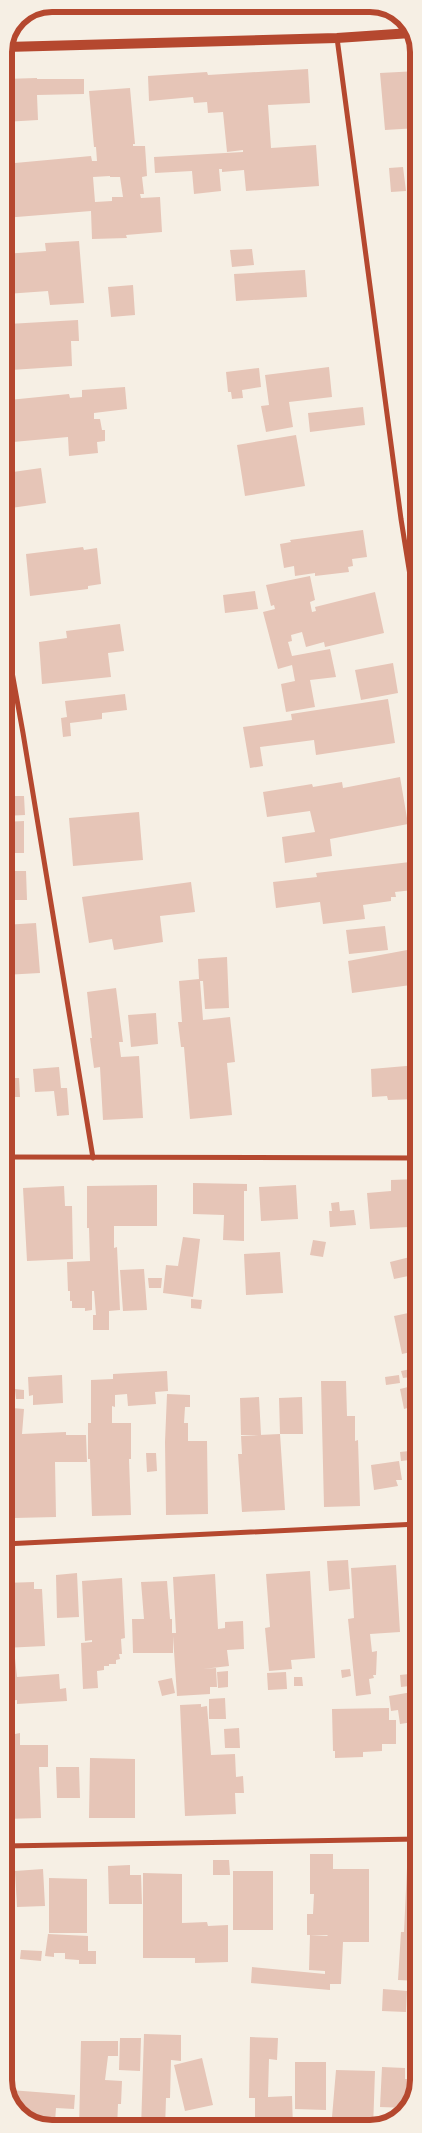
<svg xmlns="http://www.w3.org/2000/svg" width="422" height="2133" viewBox="0 0 422 2133" font-family="'Archivo Narrow',sans-serif">
	<style>
		.building { fill: #e6c5b7; fill-rule: evenodd }
		.lines { fill: none; stroke-linecap: round; stroke-linejoin: round }
		.minor { stroke: #b5482f; stroke-width: 5 }
		.secondary { stroke: #b5482f; stroke-width: 10 }
		.rim { fill: none; stroke: #b5482f; stroke-width: 6 }
	</style>
	<rect width="100%" height="100%" fill="#f6efe4"/>
	<path class="building" d="M308,69L310,103L268,105L271,148L316,145L319,186L246,191L244,170L222,172V169H219L221,191L194,194L192,171L155,173L154,157L243,152V150L227,152L223,112L208,113L207,102L194,103L193,97L149,101L148,76L207,72L208,75Z
		M418,71V128L385,130L380,73Z
		M37,78V79H84V94L37,95L38,120L4,122V79Z
		M130,88L135,144H133V146H145L147,176L142,177L144,194H140L141,198L160,197L162,232L126,235L127,238L92,239L91,211L4,218V164L91,156L92,161H97L96,147H94L89,91ZM110,176V177H120L123,197H112V201L95,202L93,177Z
		M403,167L406,191L391,192L389,168Z
		M79,241L84,303L50,305L48,291L6,294L4,254L46,251L45,243Z
		M252,249L254,265L232,267L230,250Z
		M305,270L307,297L236,301L234,274Z
		M418,277V305L412,306L410,278Z
		M133,285L135,315L111,317L108,287Z
		M78,320L79,341H71L72,366L11,370L8,324Z
		M418,336V351H417L415,337Z
		M329,367L332,397L289,402L293,427L266,432L261,406L269,405L265,375Z
		M259,368L261,387L242,390L243,398L232,399L231,392H228L226,372Z
		M125,387L127,409L94,413V419H100L102,430H105V441L97,442L98,453L69,456L68,437L13,442L9,400L69,394L70,398L82,397V390Z
		M363,407L365,425L310,432L308,413Z
		M296,435L305,486L245,496L237,445Z
		M41,468L46,503L11,508L6,473Z
		M363,530L367,557L352,559L353,566L348,567L349,572L315,576V573L295,576L294,566L284,568L280,544L291,542L290,540Z
		M83,547L84,550L97,548L101,584L88,586V589L30,596L26,554Z
		M310,576L315,600L310,602L312,612L316,611L315,607L375,592L384,633L325,647L324,642L306,647L302,632L291,635L292,641L288,642L292,656L330,649L336,677L310,680L315,707L286,712L281,684L295,681L292,665L278,669L263,612L275,609L274,605L271,606L266,585Z
		M255,591L258,609L225,613L223,595Z
		M120,624L124,651L108,653L111,677L42,684L39,642L67,638L66,631Z
		M393,663L398,693L361,700L355,670Z
		M125,694L127,710L102,713V719L70,723L71,736L63,737L61,718L67,717L65,701Z
		M388,699L395,743L316,755L314,740L260,747L263,766L250,768L243,727L292,720L291,714Z
		M400,777L408,824L330,839L332,856L285,863L282,837L315,832L310,811L267,817L263,792L312,784L313,787L342,782L343,788Z
		M4,796H24L25,815L4,816Z
		M139,812L143,860L73,866L69,818Z
		M24,821V853H4V822Z
		M410,862L413,890L395,892L396,897H391V901L363,905L365,919L323,924L320,902L276,908L273,882L317,877L316,873Z
		M4,871H26L27,900H4Z
		M191,882L195,912L160,916L163,942L114,950L112,939L89,943L82,897Z
		M418,919V942H413L409,921Z
		M36,923L40,973L4,975V925Z
		M385,926L388,950L349,954L346,930Z
		M418,948V984L352,993L348,961Z
		M227,957L229,1008L205,1009L203,981H200L203,1020L230,1017L235,1062L227,1063L232,1115L190,1119L184,1047H181L178,1022H182L179,981L199,979L198,959Z
		M116,988L123,1042H119L121,1057L139,1056L143,1118L103,1120L100,1067L94,1068L90,1038H92L87,992Z
		M156,1013L158,1044L131,1047L128,1015Z
		M418,1065V1099L388,1100L387,1096L372,1097L371,1069Z
		M59,1067L61,1088H67L69,1115L57,1116L54,1091L35,1092L33,1069Z
		M4,1078H19L20,1097H8V1120H4Z
		M418,1179V1218H409V1227L370,1229L367,1193L391,1191V1180Z
		M193,1183L247,1184V1191H244V1241L223,1240L224,1215L193,1214Z
		M157,1185V1226H114V1248L117,1247L120,1310L109,1311V1330H93V1315H96L94,1291H92V1310L85,1311V1308H72V1301H70V1291H68L67,1262L90,1261L89,1228H87V1186Z
		M296,1185L298,1219L261,1221L259,1187Z
		M64,1186L65,1206H72L73,1259L27,1261L23,1188Z
		M339,1202L340,1211L354,1210L356,1225L330,1227L329,1211H332L331,1203Z
		M183,1237L200,1239L193,1297L163,1293L166,1265L178,1266Z
		M313,1240L326,1242L323,1257L310,1255Z
		M280,1252L283,1293L246,1295L244,1254Z
		M418,1255V1274L394,1279L390,1262Z
		M144,1269L147,1310L123,1311L120,1270Z
		M148,1278H162L161,1288H149Z
		M191,1299L202,1300L201,1309L191,1308Z
		M418,1311V1335L415,1336L417,1342L409,1344L411,1352L402,1354L394,1316Z
		M418,1356V1376L403,1378L401,1371L411,1369L409,1358Z
		M167,1371L168,1391L155,1392L156,1404L128,1406L127,1394L115,1395V1407L112,1406V1423H131V1459H129L131,1515L92,1516L90,1459H88V1423H91V1380L113,1379V1374Z
		M62,1375L63,1403L33,1405V1395L29,1396L28,1377Z
		M399,1375L400,1383L386,1385L385,1377Z
		M418,1379V1405L404,1409L400,1389L416,1385L414,1380Z
		M321,1381H346L347,1416H355V1441L358,1440L360,1506L324,1507Z
		M15,1389L24,1390V1399H16Z
		M167,1394L190,1395V1407H185L184,1423H188V1441H207L208,1514L166,1515L165,1442Z
		M259,1397L261,1435H241L240,1398Z
		M302,1397L303,1434H280L279,1398Z
		M12,1408L24,1409L22,1434L66,1432V1435H86L87,1462H55L56,1517L14,1518V1437H10Z
		M280,1434L285,1510L242,1512L238,1454H242L241,1436Z
		M418,1450V1459L401,1461L400,1452Z
		M146,1453H156L157,1471L147,1472Z
		M399,1461L402,1480H396L398,1486L374,1490L371,1465Z
		M4,1472H7V1503H4Z
		M418,1559V1577L408,1578L407,1560Z
		M348,1560L350,1589L329,1591L327,1561Z
		M396,1565L400,1632L370,1634L372,1652L377,1651L376,1675H373L374,1678L369,1679L371,1694L356,1696L348,1619L354,1618L351,1568Z
		M310,1571L315,1658L291,1660L292,1669L269,1671L265,1628L270,1627L266,1574Z
		M77,1573L79,1617L57,1618L56,1575Z
		M215,1574L218,1629L225,1628V1622L243,1621L244,1649L227,1650L229,1666L203,1669L216,1668L217,1687H210V1694L177,1696L173,1636V1653H133L132,1619H144L141,1582L167,1581L170,1619H172V1633H176L173,1577Z
		M122,1578L125,1638L121,1639L122,1654H119L120,1659L116,1660V1664H109V1666H104V1670L97,1671L98,1688L83,1689L81,1643L92,1642V1640L85,1641L82,1581Z
		M34,1582V1589H42L45,1646L4,1648V1583Z
		M14,1649L17,1677L59,1674L60,1689L66,1688L67,1701L17,1704V1700L4,1701V1650Z
		M350,1669L351,1676L342,1678L341,1670Z
		M228,1671V1687L218,1688L217,1672Z
		M286,1672L287,1689L268,1690L267,1673Z
		M418,1673V1685L401,1687L400,1675Z
		M294,1677H302L303,1686H294Z
		M172,1678L175,1693L162,1696L158,1681Z
		M418,1691V1731H415L413,1722L400,1724L398,1710L391,1711L389,1696Z
		M225,1698L226,1719H209V1699Z
		M4,1703H13L15,1734L20,1733V1745H48V1767H39L41,1818L4,1819Z
		M201,1704V1707L207,1706L211,1755L235,1754L236,1777L243,1776L244,1793H235L236,1814L185,1816L180,1705Z
		M389,1708V1720H396V1744H382V1751L363,1752V1757L335,1758V1751H333L332,1709Z
		M239,1728L240,1748H225L224,1729Z
		M413,1732H418V1754H413Z
		M90,1758L135,1759V1818H89Z
		M56,1767H79L80,1798H57Z
		M310,1854H333V1869H369V1942H343L341,1984H330V1990L251,1983L252,1967L325,1974V1971L309,1970L310,1935L328,1936L327,1935H307V1914H313L314,1894H310Z
		M213,1860H229L230,1875H213Z
		M130,1865V1875H141L142,1904H109L108,1866Z
		M407,1868H418V1981L398,1980L401,1932H404Z
		M43,1869L45,1906L17,1907L15,1871Z
		M233,1871H273V1930H233Z
		M143,1873L182,1874V1923L207,1922L208,1926L228,1925V1962L195,1963V1958H143Z
		M49,1878L87,1879V1933H49Z
		M4,1890H6V1905H4Z
		M48,1934L88,1936V1951H96V1964H79V1960L65,1959V1953H54V1957L45,1956Z
		M21,1950L42,1951L41,1961L20,1959Z
		M383,1989L407,1991L406,2012L382,2011Z
		M144,2034L181,2035V2061L171,2060L170,2098H166L165,2129H141Z
		M250,2037L278,2038L277,2060L269,2059L268,2097L292,2096L293,2129H255V2098H249Z
		M120,2038H141L140,2071L119,2070Z
		M81,2041H118V2056H108L105,2080L122,2081L121,2104H118L117,2129H79Z
		M416,2042H418V2076H416Z
		M202,2058L213,2105L185,2111L174,2065Z
		M295,2062H326V2110L295,2109Z
		M382,2067L405,2068V2079H410L408,2108L380,2107Z
		M336,2070L375,2071L373,2129H331Z
		M10,2090L75,2095L74,2109L56,2108L55,2122L28,2120L18,2115L9,2097Z"/>
	<g class="lines">
		<path class="minor" d="M337,38L401,519L418,625
			M4,628L23,733L93,1158
			M4,1157L418,1158
			M4,1544L418,1524
			M4,1846L418,1839"/>
		<path class="secondary" d="M6,47L337,38L411,33"/>
	</g>
	<path d="M0 0H422V2133H0ZM52 12H370A40 40 0 0 1 410 52V2080A40 40 0 0 1 370 2120H52A40 40 0 0 1 12 2080V52A40 40 0 0 1 52 12Z" fill="#f6efe4" fill-rule="evenodd"/>
	<path class="rim" d="M52 12H370A40 40 0 0 1 410 52V2080A40 40 0 0 1 370 2120H52A40 40 0 0 1 12 2080V52A40 40 0 0 1 52 12Z"/>
</svg>
